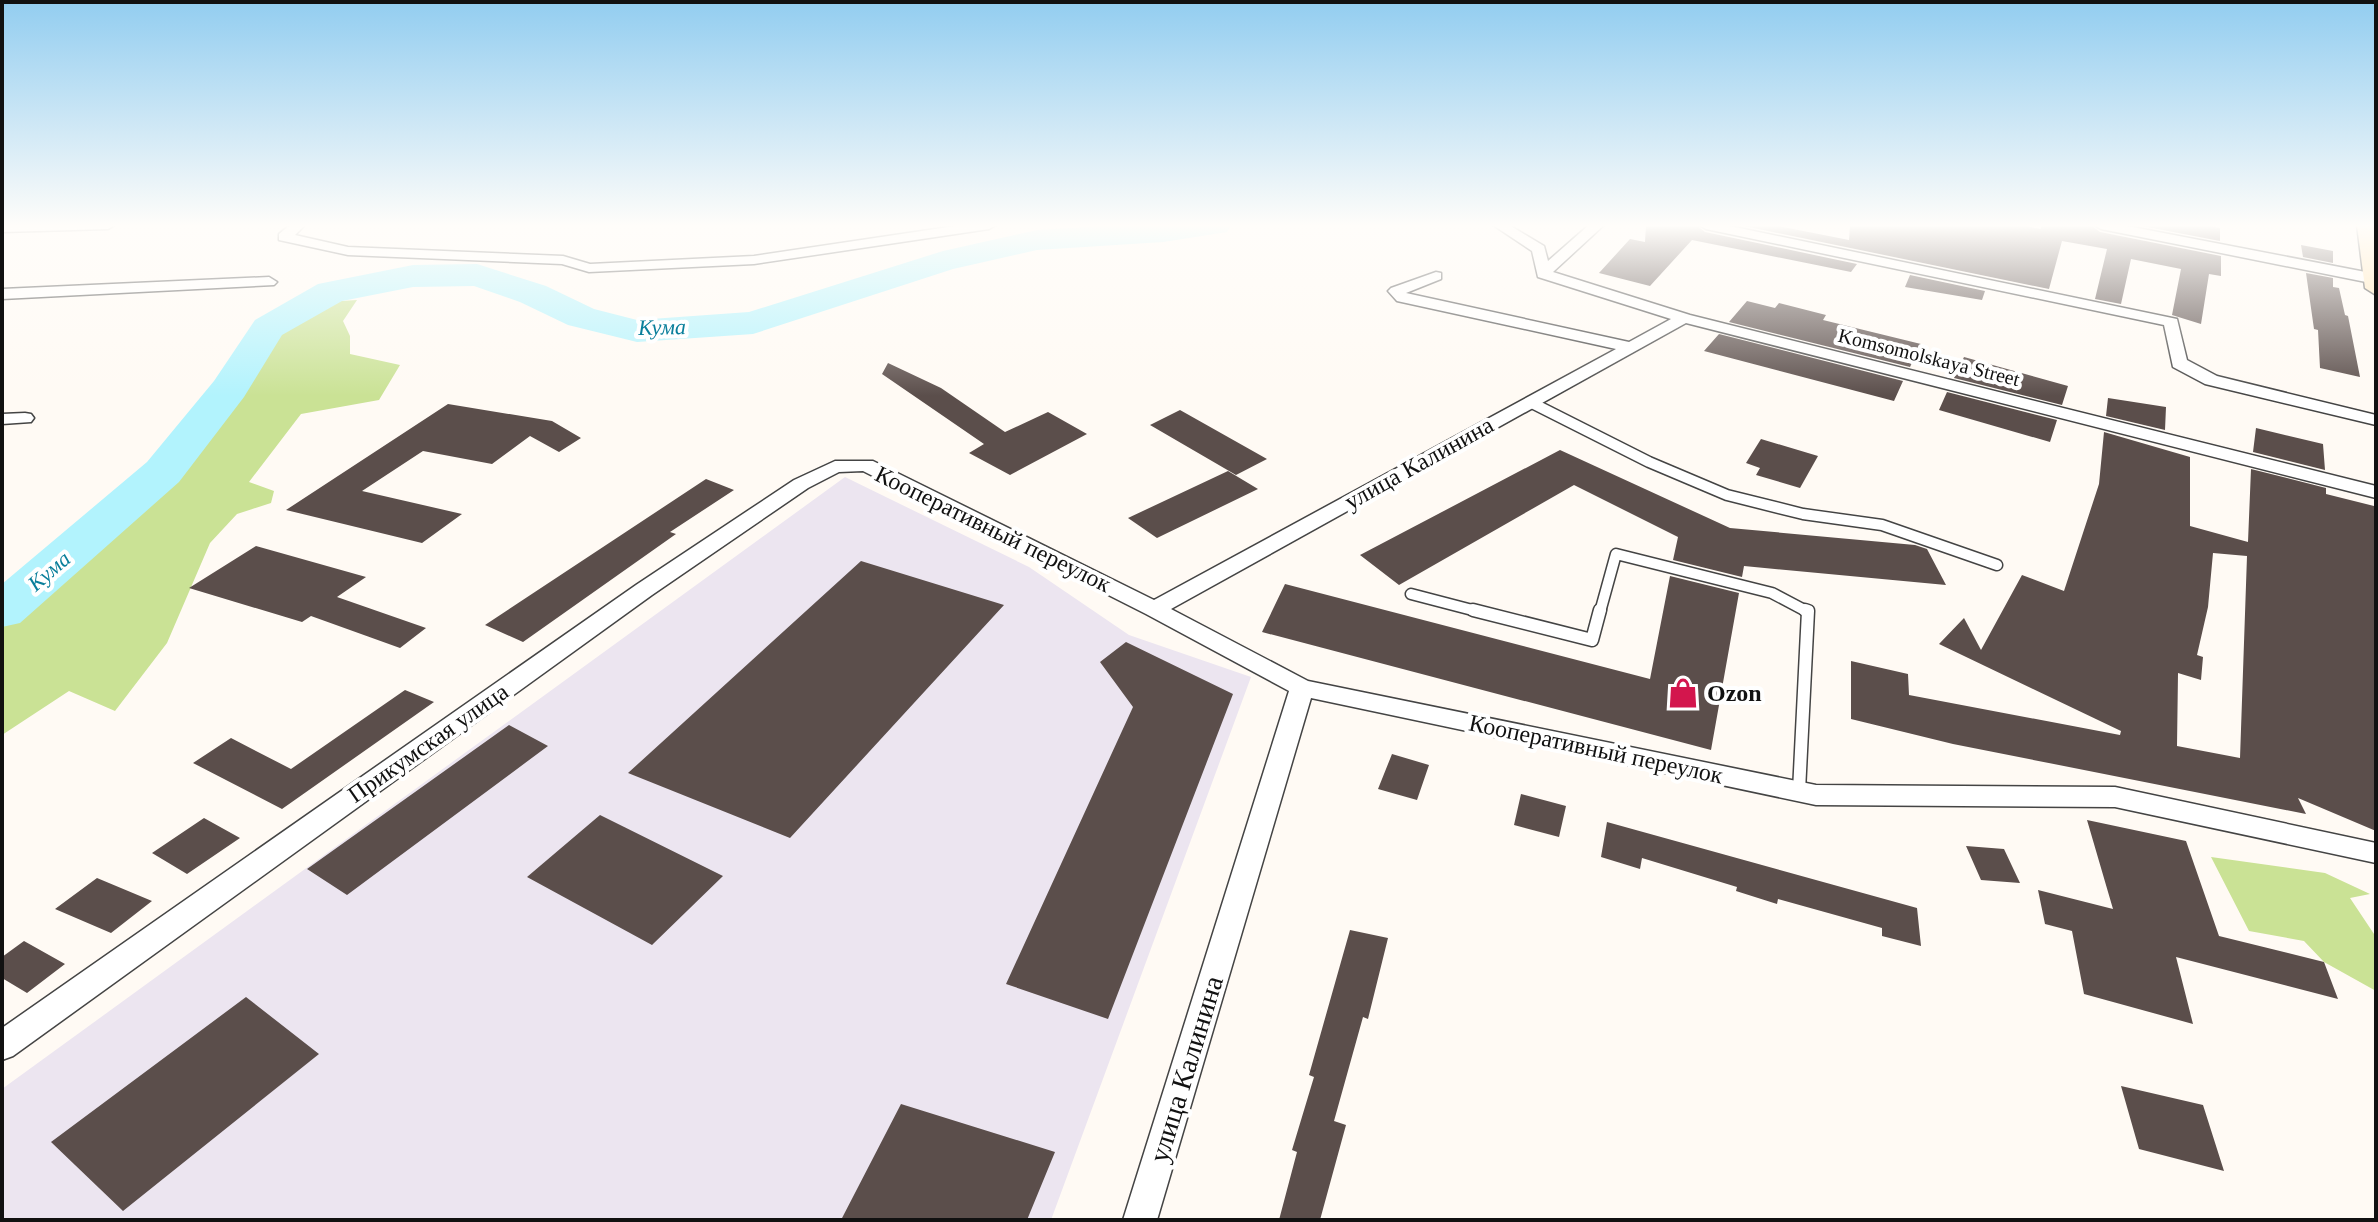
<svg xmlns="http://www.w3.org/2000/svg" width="2378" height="1222" viewBox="0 0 2378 1222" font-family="Georgia,serif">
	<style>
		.industrial { fill: #ece5f0 }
		.forest { fill: #cae295 }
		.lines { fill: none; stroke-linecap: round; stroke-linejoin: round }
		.river { fill: #b2f3fd; fill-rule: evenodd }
		.building { fill: #5b4e4b; fill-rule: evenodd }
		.lane-far1-casing { stroke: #444; stroke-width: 13 }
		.lane-casing { stroke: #444; stroke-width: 15 }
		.street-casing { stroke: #444; stroke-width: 3 }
		.secondary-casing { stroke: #333; stroke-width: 3 }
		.lane-far1 { stroke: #fff; stroke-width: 10 }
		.lane { stroke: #fff; stroke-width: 12 }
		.street { fill: #fff; fill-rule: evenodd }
		.secondary { fill: #ffe3af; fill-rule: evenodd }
		.labels { text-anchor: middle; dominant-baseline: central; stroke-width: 8; stroke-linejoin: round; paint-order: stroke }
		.far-street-label { font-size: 20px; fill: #111; stroke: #fff }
		.far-water-label { font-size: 22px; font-style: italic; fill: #0a7f9b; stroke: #fff }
		.street-label { font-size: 24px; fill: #111; stroke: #fff }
		.poi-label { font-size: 24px; font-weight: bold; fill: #111; stroke: #fff; text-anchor: start }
		.near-street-label { font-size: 28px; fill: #111; stroke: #fff }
	</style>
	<rect width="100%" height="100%" fill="#fffaf4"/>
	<path class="industrial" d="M845,477L1029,567L1129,635L1251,677L1051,1220H2V1089Z"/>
	<path class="forest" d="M357,300L343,321L350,336V354L400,365L379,400L301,414L249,482L274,491L271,503L237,514L210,543L167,643L115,711L69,691L2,735V624L177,472L241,391L279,328L326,302Z
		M2211,857L2325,873L2370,894L2350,898L2376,937V991L2324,962L2304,941L2249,931Z"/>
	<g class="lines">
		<path class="river" d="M1118,225H1231L1227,232L1163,242L1037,250L953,269L753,334L637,342L568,325L520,302L474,286L413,287L342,301L282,335L244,397L179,482L20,623L2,627V584L147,462L214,381L255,320L318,284L413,265L477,264L546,286L594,309L637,320L749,312L943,251L1037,230Z"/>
	</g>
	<path class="building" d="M1646,225H1696L1705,232L1857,264L1851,272L1692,240L1650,286L1599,273L1630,239L1645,242Z
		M1739,225H1773L1849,240L1850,225H2021L2041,229V225H2091L2100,232L2221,256V276L2209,274L2201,324L2172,315L2181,269L2131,259L2121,304L2095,299L2107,249L2062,241L2049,289Z
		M2137,225H2206L2220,228V241Z
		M2301,245L2333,251V263L2303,257Z
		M2306,273L2333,278V287L2339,288L2345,315L2348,316L2360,377L2320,368L2318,330L2314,329Z
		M1910,275L1985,291L1982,300L1905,287Z
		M1747,301L1775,308L1779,303L1826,315L1823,320L1921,344L1910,367L1729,322Z
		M1719,334L1903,381L1894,401L1704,351Z
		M1964,357L2068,386L2062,405L1954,378Z
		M888,363L941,388L1005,432L1048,412L1087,434L1010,475L969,453L984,444L882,374Z
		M1947,392L2057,420L2050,442L1939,410Z
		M2108,398L2166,407L2165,430L2106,416Z
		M448,404L552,421L581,438L559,452L530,436L492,464L423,451L362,491L462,514L422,543L286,510Z
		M1180,410L1267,459L1236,475L1150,425Z
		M2256,428L2323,444L2325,470L2253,452Z
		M2104,432L2190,457V526L2248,542L2251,469L2326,488V494L2374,506L2376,831L2298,798L2306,814L1953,744L1851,719V661L1908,674L1909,695L2120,735L2121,731L1939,644L1964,618L1981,650L2022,575L2064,591L2099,484ZM2213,553L2247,556L2240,758L2177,746L2178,673L2201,680L2203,657L2197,655L2208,607Z
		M1761,439L1818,456L1800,488L1756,475L1760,468L1746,463Z
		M1560,450L1730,528L1915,545L1927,549L1946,585L1744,566L1742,577L1673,560L1678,537L1574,485L1399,585L1360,555Z
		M1228,471L1258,489L1157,538L1128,518Z
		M706,479L734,490L670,532L676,534L523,642L485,625Z
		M256,546L366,577L337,597L426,628L400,648L311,616L302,622L189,588Z
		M861,561L1004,605L790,838L628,773Z
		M1670,576L1739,593L1711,750L1262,632L1285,584L1650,679Z
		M1126,642L1233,694L1108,1019L1006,984L1133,707L1100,662Z
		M405,690L434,702L282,809L193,763L231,738L291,769Z
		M509,725L548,746L347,895L307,869Z
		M1392,754L1429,765L1417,800L1378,789Z
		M1521,794L1566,806L1559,837L1514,825Z
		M600,815L723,876L652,945L527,877Z
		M204,818L240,838L187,874L152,853Z
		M2087,820L2186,841L2219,936L2324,962L2338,999L2176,957L2193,1024L2084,994L2072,931L2045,924L2038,890L2113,909Z
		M1607,822L1917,908L1921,946L1882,936V928L1778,899L1777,904L1736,891L1737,887L1642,858L1640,869L1601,857Z
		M1966,846L2004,849L2020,883L1981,880Z
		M97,878L152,901L111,933L55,909Z
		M1350,930L1388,938L1368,1019L1363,1017L1334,1121L1346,1125L1320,1220H1279L1297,1152L1292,1150L1314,1077L1309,1075Z
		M24,941L65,964L27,993L2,978V957Z
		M246,997L319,1054L123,1211L51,1142Z
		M2121,1086L2203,1105L2224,1171L2139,1149Z
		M901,1104L1055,1152L1027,1220H841Z"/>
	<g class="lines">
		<g class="lane-far1-casing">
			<path id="lane-far1" d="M1530,402L1649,462L1727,495L1803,514L1882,525L1997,565
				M1411,594L1480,612
				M1600,612L1616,554L1772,593L1808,612"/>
		</g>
		<g class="lane-casing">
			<path id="lane" d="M1473,610L1592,640L1600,610
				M1799,791L1808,611L1805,610"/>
		</g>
		<g class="street-casing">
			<path id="street" d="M2,225H115L108,229L2,232Z
				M290,225H305L295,235L348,247L563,256L590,264L754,256L962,225H996L989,229L754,264L589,272L562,264L348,255L279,240V234Z
				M1493,225H1509L1544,246L1548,261L1589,225H1604L1553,272L1690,315L2376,486V498L1686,323L1171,609L1308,681L1816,785L2115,787L2376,843V863L2115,807L1816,805L1311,698L1157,1220H1123L1289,691L1146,614L863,471L839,472L808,488L652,595L13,1056L2,1060V1028L636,585L794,480L835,461H873L1154,600L1616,349L1397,301L1388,291L1391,288L1436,272L1441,273V279L1406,293L1629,342L1671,319L1538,277L1532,251Z
				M1699,225H1725L2177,319L2187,360L2217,376L2376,415V425L2205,384L2173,367L2164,325L1706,229Z
				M2094,225H2122L2376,274V284L2101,229Z
				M269,277L277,282L274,285L2,299V289Z
				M25,413L31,414L34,418L31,422L2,424V414Z"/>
		</g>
		<g class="secondary-casing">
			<path id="secondary" d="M2357,225H2376V295L2365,288Z"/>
		</g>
		<use href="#lane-far1" class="lane-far1"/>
		<use href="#lane" class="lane"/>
		<use href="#street" class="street"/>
		<use href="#secondary" class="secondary"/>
	</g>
	<linearGradient id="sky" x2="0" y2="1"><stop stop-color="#92cdf0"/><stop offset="0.57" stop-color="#fffdfa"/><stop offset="1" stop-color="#fffdfa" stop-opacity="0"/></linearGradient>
	<rect width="2378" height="396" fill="url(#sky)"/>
	<defs>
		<g id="shop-bare" transform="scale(2.4)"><path d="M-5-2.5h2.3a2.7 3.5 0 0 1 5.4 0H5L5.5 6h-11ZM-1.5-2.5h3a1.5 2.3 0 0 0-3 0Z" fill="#d3164d" stroke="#fff" stroke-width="2.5" paint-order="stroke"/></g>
	</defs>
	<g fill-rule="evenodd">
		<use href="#shop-bare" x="1683" y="693"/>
	</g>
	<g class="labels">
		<g class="far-street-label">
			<text transform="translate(1929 357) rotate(14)">Komsomolskaya Street</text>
		</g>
		<g class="far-water-label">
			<text transform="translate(662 327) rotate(-1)">Кума</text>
			<text transform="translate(49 571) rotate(-41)">Кума</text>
		</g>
		<g class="street-label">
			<text transform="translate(1419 463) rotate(-29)">улица Калинина</text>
			<text transform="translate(993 529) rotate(26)">Кооперативный переулок</text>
			<text transform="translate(428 743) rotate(-35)">Прикумская улица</text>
			<text transform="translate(1596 749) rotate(12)">Кооперативный переулок</text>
		</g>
		<g class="poi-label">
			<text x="1707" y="693">Ozon</text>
		</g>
		<g class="near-street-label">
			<text transform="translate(1186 1069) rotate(-73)">улица Калинина</text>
		</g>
	</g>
	<rect width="2378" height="1222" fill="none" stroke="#111111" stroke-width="8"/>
</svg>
